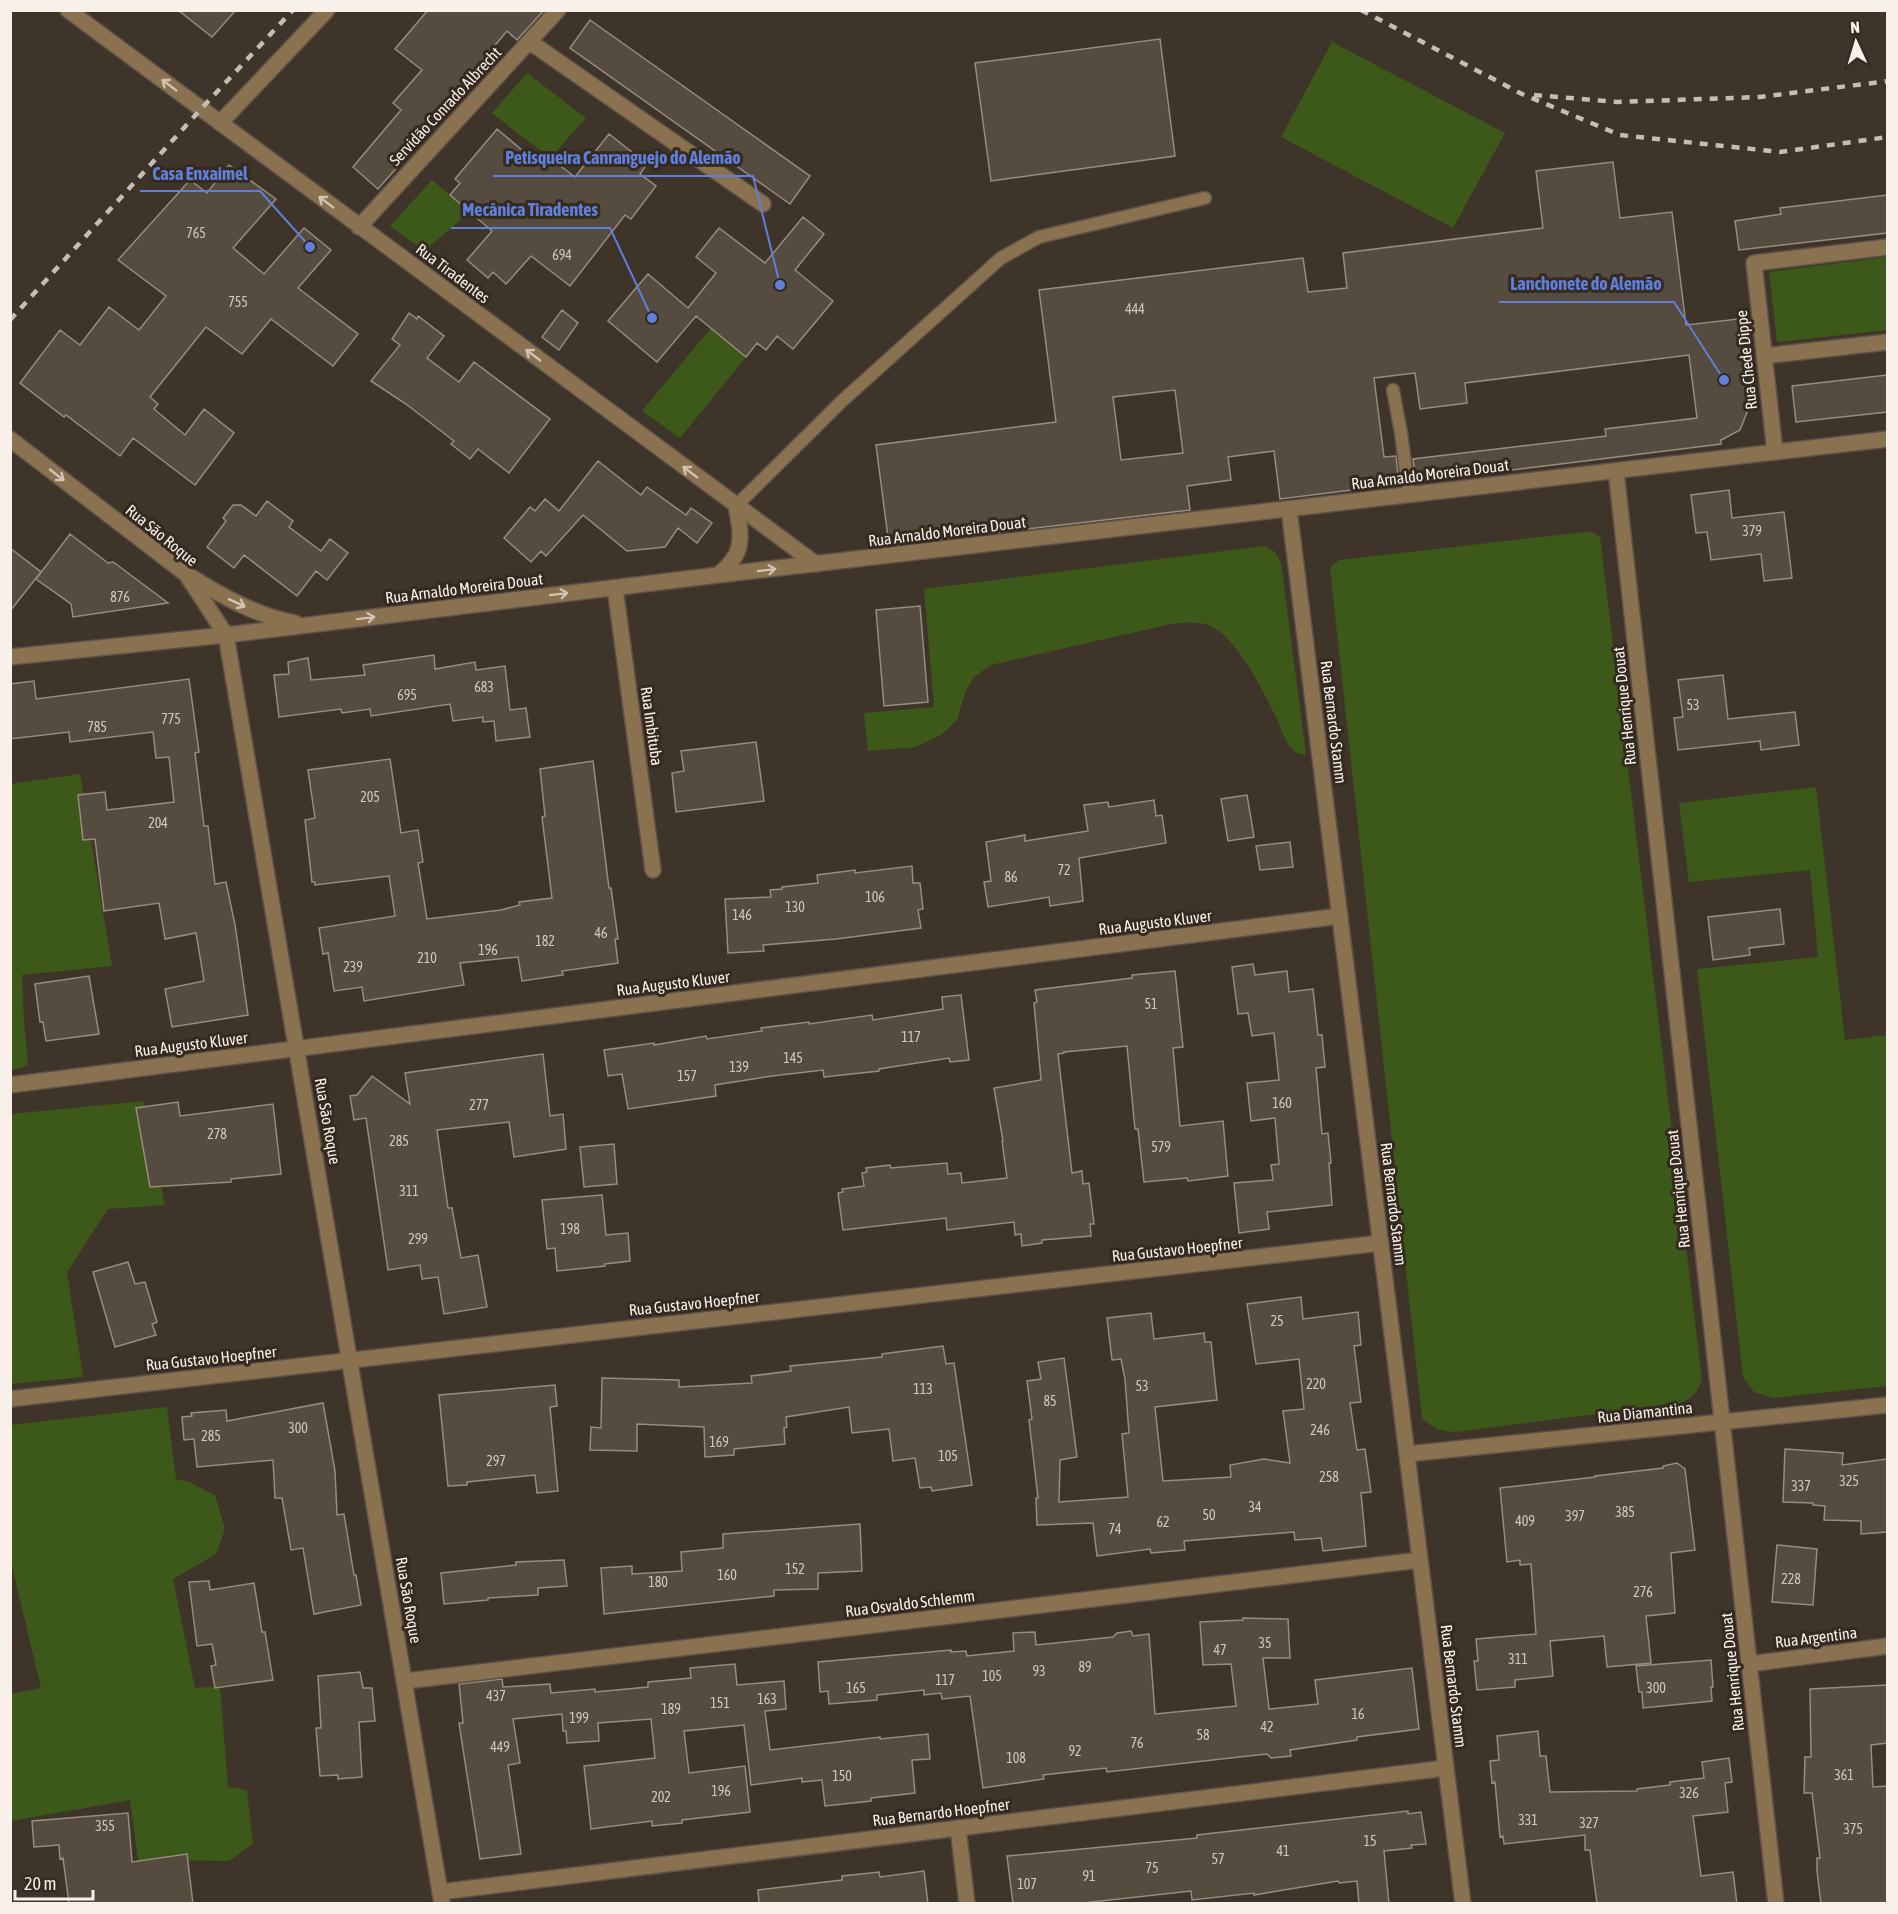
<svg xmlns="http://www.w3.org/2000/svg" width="1898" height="1914" viewBox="0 0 1898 1914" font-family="'Asap Condensed',sans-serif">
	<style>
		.green { fill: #3d5919 }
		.building { fill: #554b3e; stroke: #988c7e; stroke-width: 1.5; fill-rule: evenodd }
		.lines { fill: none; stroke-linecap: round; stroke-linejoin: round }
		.service-casing { stroke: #5d5248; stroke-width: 15 }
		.minor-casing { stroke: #5d5248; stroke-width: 18 }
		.tertiary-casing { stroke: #5d5248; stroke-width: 18 }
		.service { stroke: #8a7150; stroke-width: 12 }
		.minor { stroke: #8a7150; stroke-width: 15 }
		.tertiary { stroke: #8a7150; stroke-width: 15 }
		.rail { stroke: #c6beb6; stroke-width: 4.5; stroke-dasharray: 8 8; stroke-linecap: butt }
		.oneway { stroke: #d2c4b4 }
		.labels { text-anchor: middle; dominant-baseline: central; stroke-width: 6; stroke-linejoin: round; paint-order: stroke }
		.number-label { font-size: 14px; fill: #cfc8bf }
		.street-label { font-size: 16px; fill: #f8f1ea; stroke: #352a1f }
		.leader { fill: none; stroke: #5f7fdd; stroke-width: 2 }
		.callout-dot { fill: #5f7fdd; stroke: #352a1f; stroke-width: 2 }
		.callout-label { font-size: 18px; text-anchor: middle; font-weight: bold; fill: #5f7fdd; stroke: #352a1f; stroke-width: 6; stroke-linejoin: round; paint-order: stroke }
	</style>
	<rect width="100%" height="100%" fill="#3f3429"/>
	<path class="green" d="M1332,42L1505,133L1453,228L1281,137Z
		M527,73L586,118L550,158L492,113Z
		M432,180L470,212L424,251L390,226Z
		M1887,257V330L1777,342L1769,272Z
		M711,328L746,357L680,438L642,411Z
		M1585,532L1594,533L1600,537L1702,1379C1698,1392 1693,1397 1681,1403L1455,1432C1441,1431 1432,1428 1422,1418L1330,568L1339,560Z
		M1264,546L1275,552L1281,562L1306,755C1300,755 1294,752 1290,747C1284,739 1280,726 1276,717C1263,692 1238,639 1212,627C1199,620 1184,623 1171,624L991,665L974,677L965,693L957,720L941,735L916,747L868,751L864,713L934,707L924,589Z
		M80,774L112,966L22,975L24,1021L28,1065L11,1071L10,784Z
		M1816,787L1845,1040L1887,1035V1386L1773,1398L1754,1392L1743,1377L1697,969L1818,957L1810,870L1689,882L1679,803Z
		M144,1101L165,1205L108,1209L67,1272L83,1377L11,1384V1114Z
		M167,1407L176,1479L189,1482L215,1495L225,1529L216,1554L173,1579L195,1688L220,1686L228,1787L247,1790L253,1844L229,1861L138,1860L130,1800L11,1821L10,1694L41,1688L11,1562V1425Z"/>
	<path class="building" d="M178,10H236L212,37Z
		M428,10H544L517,40L507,31L411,145L414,148L378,189L353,167L401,110L393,103L422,70L395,49Z
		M590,20L810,176L790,204L570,48Z
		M1160,39L1175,156L991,181L975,63Z
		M497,129L542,167L550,158L575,177L609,134L647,164L640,174L656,186L631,219L625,215L570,286L531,256L506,284L493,272L488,278L467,260L492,231L450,195L460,183L455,179Z
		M1613,162L1620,218L1672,212L1686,325L1747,318L1757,406L1749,407L1740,430L1721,440V444L1416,482L1413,459L1606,436L1605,429L1697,418L1689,355L1465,383L1467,403L1420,409L1415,373L1374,378L1384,457L1396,456L1399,484L1280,499L1274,451L1228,457L1231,480L1187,486L1190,510L889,545L876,445L1056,422L1039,290L1303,258L1308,292L1347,288L1343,253L1543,228L1536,171ZM1175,390L1183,453L1121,460L1113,397Z
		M229,165L276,199L233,248L264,274L304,228L331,250L298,288L358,334L333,366L271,319L242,354L206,327L150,397L158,404L154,409L185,435L204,409L234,433L195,485L133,438L120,456L66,415L64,417L20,383L60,330L80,345L109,307L139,330L166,296L118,260L190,180L207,193Z
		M1887,195V233L1739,250L1735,221L1781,214L1780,208Z
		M803,217L824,234L795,270L833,301L793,349L777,336L766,350L757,343L746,357L696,316L657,362L608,321L648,274L688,308L716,273L696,257L719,228L765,263Z
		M562,310L578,323L559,350L542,337Z
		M409,313L417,319L418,316L444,336L427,358L459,382L474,362L550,419L509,473L478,449L470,459L451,444L454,441L406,404L371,381L400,345L392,339Z
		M1887,375V412L1796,422L1792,386Z
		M598,461L641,495L647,487L686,515L691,508L712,523L697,543L678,528L665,547L627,551L583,515L546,556L541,551L531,562L504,538L530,507L535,511L545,499L559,511Z
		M1729,490L1732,518L1784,512L1792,578L1764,581L1761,554L1711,560L1707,532L1696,533L1691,495Z
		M267,501L293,521L289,527L321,551L330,539L348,553L327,580L316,571L297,596L244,555L234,568L207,547L226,521L223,518L233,505H241L256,516Z
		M70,534L108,563L113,562L120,567L168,603L73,617L71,604L36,579Z
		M10,548L41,572L10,611Z
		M920,606L928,702L884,706L876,610Z
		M434,655L435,669L475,662L476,670L505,666L510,710L526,708L530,737L496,741L494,721L483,722V717L453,721L450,704L371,716L370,709L342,713L341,709L279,717L274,675L289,674L288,662L308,658L311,680L365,675L363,665Z
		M1723,675L1728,719L1795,712L1799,745L1761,750L1760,741L1678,750L1674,718L1683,717L1678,680Z
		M189,679L199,752L195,753L204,826H208L215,884L226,882L235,925L248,1015L172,1027L165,989L204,981L196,933L165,939L159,903L104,911L95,839L83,840L78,795L105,792L107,810L174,802L169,757L156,758L153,732L70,742L69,732L10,739V684L34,681L36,699Z
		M756,742L764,801L676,812L672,773L684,771L681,751Z
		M390,759L401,833L418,830L423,862L418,863L427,919L501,910L520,905L519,902L552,898L542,817L545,816L540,769L593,761L609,888H611L618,939H615L618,963L562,971L563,975L522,981L518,957L460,963L464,985L364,1001L362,987L334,991L328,953L323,954L319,928L395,916L389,876L315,885V882H312L305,820L315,818L308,770Z
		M1247,795L1254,837L1228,841L1221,799Z
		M1154,800L1156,816L1162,815L1166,843L1079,858L1083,901L1050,906L1049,897L988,907L984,882L991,881L986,842L1025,835V841L1088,831L1084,805L1108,802L1109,807Z
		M1290,842L1293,867L1260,870L1256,846Z
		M912,866L913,883H920L923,909L918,910L921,928L836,939L763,945L764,951L728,953L725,899L771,897L770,890L782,889V887L818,883L817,875L855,870V873Z
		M1780,909L1784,944L1749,948L1750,955L1713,960L1708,917Z
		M1253,964L1255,975L1287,971L1289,992L1313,989L1318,1035H1322L1325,1067L1316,1068L1322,1134L1328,1133L1331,1163H1329L1332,1205L1267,1212L1269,1229L1239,1233L1234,1183L1273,1180L1271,1165L1279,1164L1275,1118L1251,1121L1247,1083L1279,1080L1274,1033L1252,1036L1248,1013L1238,1014L1232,967Z
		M1175,971L1183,1047L1173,1048L1180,1126L1223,1121L1228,1176L1188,1181L1187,1178L1144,1182L1138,1129H1135L1127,1046L1064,1052V1053L1058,1054L1072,1173L1082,1171L1083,1184L1089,1183L1094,1224H1090L1091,1236L1042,1240V1243L1022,1246L1021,1234L1015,1235L1014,1222L947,1230L946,1218L843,1230L838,1193L843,1192L842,1189L864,1186L862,1173L867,1172L866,1168L890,1165L891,1168L947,1163L948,1174L961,1173L962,1183L1007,1178L1002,1141H1003L994,1088L1041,1080L1034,1003L1037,1002L1035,990L1132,978V975Z
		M89,976L99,1034L46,1041L43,1022H40L35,984Z
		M961,995L969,1060L950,1062L949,1058L879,1069V1071L824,1077L823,1070L772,1076L715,1085L716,1096L628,1109L622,1074L608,1076L604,1050L654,1043V1045L706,1036L707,1039L762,1031L761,1028L809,1022V1024L872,1015L873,1020L943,1009L942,997Z
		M543,1054L550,1116L563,1114L566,1149L514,1157L509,1122L437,1130L448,1208H452L461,1258L478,1255L487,1307L444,1314L438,1277L422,1279L420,1265L388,1270L366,1118L354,1120L350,1096L357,1095L372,1076L410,1104L405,1073Z
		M178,1102L180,1116L273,1104L281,1174L231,1179V1182L150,1187L136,1108Z
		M614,1144L617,1184L584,1187L580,1147Z
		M602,1195L606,1235L628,1233L630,1261L605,1264V1266L557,1271L555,1248L547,1249L542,1200Z
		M128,1262L135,1284L145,1282L157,1322L152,1324L156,1335L115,1347L93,1272Z
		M1301,1297L1303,1319L1358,1312L1361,1345L1354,1346L1361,1402L1350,1403L1357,1450L1365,1449L1371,1492L1361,1493L1366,1546L1323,1551L1321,1538L1295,1540L1294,1532L1184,1541L1185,1550L1151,1553L1150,1549L1097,1556L1093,1523L1037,1525L1036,1498H1038L1029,1420L1032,1419L1027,1381L1041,1379L1038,1362L1064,1358L1077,1457L1060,1460L1059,1502L1128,1497L1122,1434L1129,1433L1125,1379L1121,1359L1112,1360L1107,1318L1151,1313L1154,1339L1204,1333L1205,1342H1211L1217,1400L1155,1407L1163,1481L1231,1477L1230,1465L1264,1459L1290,1463L1283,1411L1304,1409L1299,1359L1256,1364L1247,1304Z
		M943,1346L946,1364L954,1363L972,1485L932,1491L931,1487L920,1488L915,1458L893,1461L889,1429L852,1433L849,1407L786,1417L787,1427L784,1428L785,1444L734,1449V1455L705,1457L704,1427L637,1424V1451L590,1450L591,1427L601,1428L602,1378L679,1380V1387L752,1383L751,1376L791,1371L790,1366L882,1357V1354Z
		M555,1385L557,1406L550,1407L558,1491L537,1493L535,1475L467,1482V1485L448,1486L439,1395Z
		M323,1403L335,1471L337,1515L344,1514L354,1575H356L361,1605L314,1614L303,1548L291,1550L282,1498H275L273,1460L197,1467L194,1439L184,1440L182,1417L192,1416L191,1413L226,1410L227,1421Z
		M1785,1449L1843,1453L1842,1465L1887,1459V1532L1861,1534V1521L1824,1520L1825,1506L1813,1505V1503L1783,1502Z
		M1677,1463L1685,1469L1695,1550L1671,1553L1675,1613L1646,1616L1651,1663L1607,1667L1604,1636L1550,1641L1553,1676L1515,1680V1687L1477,1690L1474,1661H1478L1476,1639L1536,1634L1531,1564L1520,1565V1560L1507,1562L1500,1488L1595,1477V1476L1663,1468V1466Z
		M860,1524L862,1571L818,1573V1589L774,1590V1596L604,1614L601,1568L632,1566V1574L682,1571L681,1552L723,1548V1534Z
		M1777,1545L1817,1549L1813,1605L1772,1602Z
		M564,1560L567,1586L538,1588V1595L488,1598V1600L444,1604L441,1573L516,1565V1562Z
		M209,1581L210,1590L254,1583L262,1632H265L273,1680L215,1688L211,1666L216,1665L212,1644L197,1646L189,1582Z
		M1243,1618L1288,1619L1290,1658H1263L1269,1709L1318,1704L1315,1680L1412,1668L1419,1729L1357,1737V1740L1290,1750L1291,1756L1271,1758L1267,1754L1239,1757L1107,1772L1106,1768L1043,1775L1044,1779L983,1788L970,1696L942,1699L941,1693L924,1695V1690L877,1695V1700L829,1704L828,1691L820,1692L818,1662L951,1650V1652L966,1651L967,1656L1014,1651L1013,1633L1035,1632L1036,1645L1113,1637L1117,1633L1131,1631L1133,1636L1149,1634L1155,1714L1236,1706L1231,1664L1203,1665L1200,1622L1243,1620Z
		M1711,1660L1713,1687H1711L1712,1701L1643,1708L1642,1692H1639L1636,1666Z
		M735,1664L737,1685L784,1681L786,1709L765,1711L770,1750L880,1737V1739L928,1734L930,1759L912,1760L915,1793L871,1798V1801L825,1806L822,1780L802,1782V1778L751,1785L744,1725L684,1731L689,1773L745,1766L750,1812L682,1820V1823L652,1826V1821L591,1829L584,1766L655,1758L651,1719L598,1723L599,1741L567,1743L566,1731H563L562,1714L513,1719L520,1763L508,1765L521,1854L480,1859L459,1723H463L459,1684L502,1679L503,1687L550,1684L551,1693L595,1689V1692L648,1687V1682L691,1678L690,1668Z
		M360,1672L363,1688H372L375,1721L359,1722L362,1777L338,1779V1775L320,1776L316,1728H321L318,1676Z
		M1887,1685V1743L1871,1745L1873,1787L1887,1786V1904H1821L1817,1871V1858H1820L1812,1793H1804L1805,1757H1811L1810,1689Z
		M1538,1731L1540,1756H1546L1550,1792L1637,1791V1789L1670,1785V1782L1704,1778L1702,1762L1729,1758L1732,1782L1725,1783L1728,1812L1693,1816L1701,1876L1733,1872L1737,1904H1597L1590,1850H1585V1835L1504,1844L1503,1836L1500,1837L1495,1782L1492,1783L1490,1761L1499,1760L1497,1736Z
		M1408,1811V1814L1421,1812L1426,1844L1411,1845L1412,1848L1384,1851L1389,1904H1359L1357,1881L1339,1883L1338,1881L1254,1895V1893L1192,1900L1191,1891L1074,1904H1013L1007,1856L1197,1838V1835Z
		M128,1813L132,1862L187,1854L193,1904H69L63,1858L60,1859L59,1845L34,1847L32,1821Z
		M924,1871L928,1904H759L758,1890L842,1880V1876L879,1872L880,1877Z"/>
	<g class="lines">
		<g class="service-casing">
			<path id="service" d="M1393,390L1401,433L1409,495
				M736,506L842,401L1001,258L1039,237L1205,198"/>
		</g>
		<g class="minor-casing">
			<path id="minor" d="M530,42L763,204
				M220,123L327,10
				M359,227L558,10
				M1764,356L1888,342
				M1775,452L1754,263L1888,247
				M1616,471L1776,1904
				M615,588L653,870
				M10,657L226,635
				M10,1085L1340,916
				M10,1399L1381,1243
				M1407,1454L1888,1405
				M1749,1664L1888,1646
				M405,1681L1420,1560
				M958,1828L967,1904
				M440,1892L1446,1768"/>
		</g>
		<g class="tertiary-casing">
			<path id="tertiary" d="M68,10L816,564
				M10,439L186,574L226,635L442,1904
				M1289,509L1463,1904
				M718,575C745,554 742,538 736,506
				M191,577C223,597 258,616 295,623
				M226,635L718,575L1888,439"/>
		</g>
		<use href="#service" class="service"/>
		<use href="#minor" class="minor"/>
		<use href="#tertiary" class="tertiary"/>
		<path class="rail" d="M1361,10L1522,94L1620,135L1780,152L1888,137
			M1534,95L1617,102L1760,97L1888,81
			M10,320L201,109L293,10"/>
	</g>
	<defs><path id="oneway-shaft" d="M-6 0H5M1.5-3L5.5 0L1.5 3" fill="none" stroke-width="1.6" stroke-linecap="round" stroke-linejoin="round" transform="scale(1.5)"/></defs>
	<g class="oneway">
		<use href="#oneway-shaft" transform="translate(169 85) rotate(-143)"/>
		<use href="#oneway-shaft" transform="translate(326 202) rotate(-143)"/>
		<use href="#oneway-shaft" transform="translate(533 355) rotate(-143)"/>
		<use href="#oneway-shaft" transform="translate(690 472) rotate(-143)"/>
		<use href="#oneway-shaft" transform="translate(57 475) rotate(38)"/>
		<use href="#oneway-shaft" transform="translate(767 570) rotate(-7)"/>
		<use href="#oneway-shaft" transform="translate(559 594) rotate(-7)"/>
		<use href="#oneway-shaft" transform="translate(237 603) rotate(25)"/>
		<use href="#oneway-shaft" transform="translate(366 618) rotate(-7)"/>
	</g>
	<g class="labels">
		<g class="number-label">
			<text x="196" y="233">765</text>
			<text x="562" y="255">694</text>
			<text x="238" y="302">755</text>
			<text x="1135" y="309">444</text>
			<text x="1752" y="531">379</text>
			<text x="120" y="597">876</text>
			<text x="484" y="687">683</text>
			<text x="407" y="695">695</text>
			<text x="1693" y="705">53</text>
			<text x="171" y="719">775</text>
			<text x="97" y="727">785</text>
			<text x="370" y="797">205</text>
			<text x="158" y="823">204</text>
			<text x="1064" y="870">72</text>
			<text x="1011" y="877">86</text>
			<text x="875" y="897">106</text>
			<text x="795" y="907">130</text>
			<text x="742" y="915">146</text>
			<text x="601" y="933">46</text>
			<text x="545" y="941">182</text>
			<text x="488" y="950">196</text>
			<text x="427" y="958">210</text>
			<text x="353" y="967">239</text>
			<text x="1151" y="1004">51</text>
			<text x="911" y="1037">117</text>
			<text x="793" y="1058">145</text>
			<text x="739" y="1067">139</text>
			<text x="687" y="1076">157</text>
			<text x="1282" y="1103">160</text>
			<text x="479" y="1105">277</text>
			<text x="217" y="1134">278</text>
			<text x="399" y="1141">285</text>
			<text x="1161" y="1147">579</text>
			<text x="409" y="1191">311</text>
			<text x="570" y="1229">198</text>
			<text x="418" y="1239">299</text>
			<text x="1277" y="1321">25</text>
			<text x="1316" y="1384">220</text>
			<text x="1142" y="1386">53</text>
			<text x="923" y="1389">113</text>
			<text x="1050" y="1401">85</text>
			<text x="298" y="1428">300</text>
			<text x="1320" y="1430">246</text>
			<text x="211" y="1436">285</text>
			<text x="719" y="1442">169</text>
			<text x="948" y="1456">105</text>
			<text x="496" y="1461">297</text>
			<text x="1329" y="1477">258</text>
			<text x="1849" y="1481">325</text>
			<text x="1801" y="1486">337</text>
			<text x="1255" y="1507">34</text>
			<text x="1625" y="1512">385</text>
			<text x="1209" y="1515">50</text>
			<text x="1575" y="1516">397</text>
			<text x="1525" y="1521">409</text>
			<text x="1163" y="1522">62</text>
			<text x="1115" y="1529">74</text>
			<text x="795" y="1569">152</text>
			<text x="727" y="1575">160</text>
			<text x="1791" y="1579">228</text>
			<text x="658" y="1582">180</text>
			<text x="1643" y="1592">276</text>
			<text x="1265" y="1643">35</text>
			<text x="1220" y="1650">47</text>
			<text x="1518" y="1659">311</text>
			<text x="1085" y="1667">89</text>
			<text x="1039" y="1671">93</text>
			<text x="992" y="1676">105</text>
			<text x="945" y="1680">117</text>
			<text x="856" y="1688">165</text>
			<text x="1656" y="1688">300</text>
			<text x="496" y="1696">437</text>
			<text x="767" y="1699">163</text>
			<text x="720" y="1703">151</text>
			<text x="671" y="1709">189</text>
			<text x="1358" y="1714">16</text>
			<text x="579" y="1718">199</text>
			<text x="1267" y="1727">42</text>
			<text x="1203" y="1735">58</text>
			<text x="1137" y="1743">76</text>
			<text x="500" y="1747">449</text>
			<text x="1075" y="1751">92</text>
			<text x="1016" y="1758">108</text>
			<text x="1844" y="1775">361</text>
			<text x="842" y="1776">150</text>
			<text x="721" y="1791">196</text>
			<text x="1689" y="1793">326</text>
			<text x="661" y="1797">202</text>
			<text x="1528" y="1820">331</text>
			<text x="1589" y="1823">327</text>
			<text x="105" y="1826">355</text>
			<text x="1853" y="1829">375</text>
			<text x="1370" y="1841">15</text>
			<text x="1283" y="1851">41</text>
			<text x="1218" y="1859">57</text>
			<text x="1152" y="1868">75</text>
			<text x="1089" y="1876">91</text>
			<text x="1027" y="1884">107</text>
		</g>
		<g class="street-label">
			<text transform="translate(445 106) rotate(-47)">Servidão Conrado Albrecht</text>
			<text transform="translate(453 273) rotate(37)">Rua Tiradentes</text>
			<text transform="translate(1746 360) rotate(-96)">Rua Chede Dippe</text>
			<text transform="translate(1430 474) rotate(-7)">Rua Arnaldo Moreira Douat</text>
			<text transform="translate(947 531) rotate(-7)">Rua Arnaldo Moreira Douat</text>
			<text transform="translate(162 535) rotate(39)">Rua São Roque</text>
			<text transform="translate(464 588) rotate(-7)">Rua Arnaldo Moreira Douat</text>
			<text transform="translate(1624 706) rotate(-96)">Rua Henrique Douat</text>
			<text transform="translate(1334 722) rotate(83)">Rua Bernardo Stamm</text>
			<text transform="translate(652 726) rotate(82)">Rua Imbituba</text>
			<text transform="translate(1155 922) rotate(-7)">Rua Augusto Kluver</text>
			<text transform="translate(673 983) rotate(-7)">Rua Augusto Kluver</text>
			<text transform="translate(191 1044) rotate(-7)">Rua Augusto Kluver</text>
			<text transform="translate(328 1121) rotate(80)">Rua São Roque</text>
			<text transform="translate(1678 1189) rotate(-96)">Rua Henrique Douat</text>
			<text transform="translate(1394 1204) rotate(83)">Rua Bernardo Stamm</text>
			<text transform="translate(1177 1249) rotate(-6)">Rua Gustavo Hoepfner</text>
			<text transform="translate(694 1303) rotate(-6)">Rua Gustavo Hoepfner</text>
			<text transform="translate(211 1358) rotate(-6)">Rua Gustavo Hoepfner</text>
			<text transform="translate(1645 1412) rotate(-6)">Rua Diamantina</text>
			<text transform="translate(409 1600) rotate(80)">Rua São Roque</text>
			<text transform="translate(910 1603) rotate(-7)">Rua Osvaldo Schlemm</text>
			<text transform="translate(1816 1637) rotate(-7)">Rua Argentina</text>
			<text transform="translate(1732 1672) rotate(-96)">Rua Henrique Douat</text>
			<text transform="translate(1454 1686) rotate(83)">Rua Bernardo Stamm</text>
			<text transform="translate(941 1812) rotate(-7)">Rua Bernardo Hoepfner</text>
		</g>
	</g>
	<path class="leader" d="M780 285L753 176H493M310 247L260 191H140M652 318L610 228H451M1724 380L1674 302H1499"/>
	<g class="callout-dot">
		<circle cx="780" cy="285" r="6"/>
		<circle cx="310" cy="247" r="6"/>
		<circle cx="652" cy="318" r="6"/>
		<circle cx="1724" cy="380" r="6"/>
	</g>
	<g class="callout-label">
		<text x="623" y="164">Petisqueira Canranguejo do Alemão</text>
		<text x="200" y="180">Casa Enxaimel</text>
		<text x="530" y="216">Mecânica Tiradentes</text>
		<text x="1586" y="290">Lanchonete do Alemão</text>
	</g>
	<rect width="1898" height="1914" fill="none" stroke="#f8f1ea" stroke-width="24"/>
	<g transform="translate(1856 42) rotate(356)" stroke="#352a1f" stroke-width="4.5" paint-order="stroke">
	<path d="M0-4.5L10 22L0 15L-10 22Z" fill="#f8f1ea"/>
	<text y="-9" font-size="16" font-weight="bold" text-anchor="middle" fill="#f8f1ea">N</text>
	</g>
	<path d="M15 1890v9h78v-9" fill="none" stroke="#f8f1ea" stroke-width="3"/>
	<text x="24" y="1890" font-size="18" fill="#f8f1ea" stroke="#352a1f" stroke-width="4.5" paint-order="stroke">20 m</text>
</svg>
